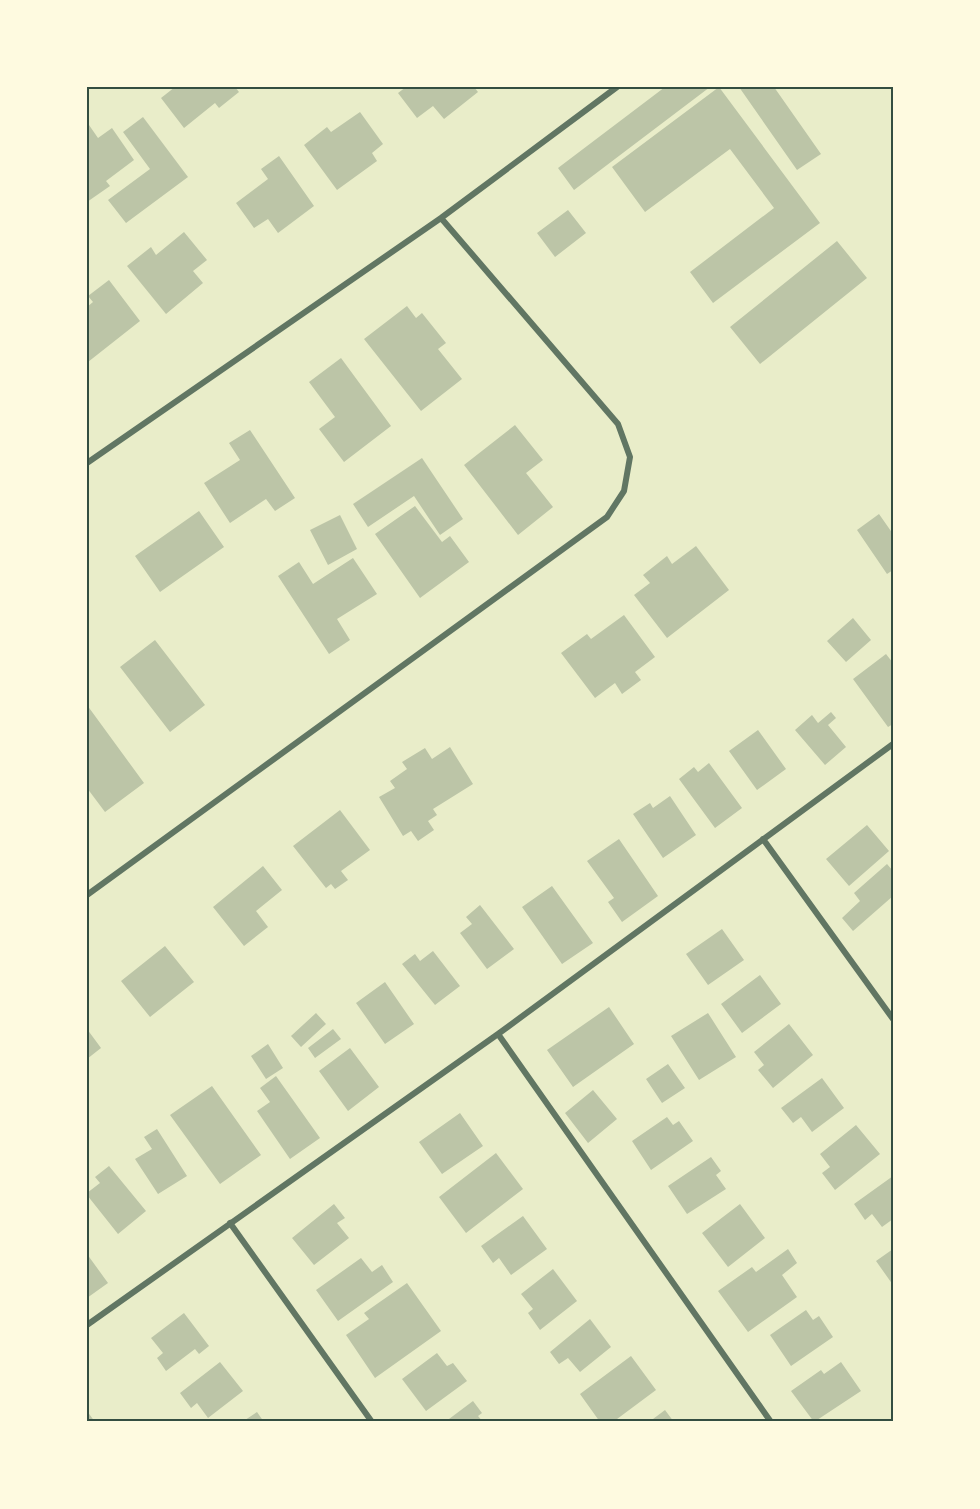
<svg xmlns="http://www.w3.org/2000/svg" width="980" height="1509" viewBox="0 0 980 1509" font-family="Rubik,sans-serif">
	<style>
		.building { fill: #bcc5a7 }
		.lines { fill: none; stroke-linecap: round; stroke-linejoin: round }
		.minor { stroke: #617663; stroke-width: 6 }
		.neatline { fill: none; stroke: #344e41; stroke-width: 2 }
	</style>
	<rect width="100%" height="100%" fill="#e9edc9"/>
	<path class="building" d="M175,87H235L239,92L219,108L215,103L184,128L161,98Z
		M406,87H474L478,92L444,119L433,106L417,118L398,93Z
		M665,87H710L574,190L558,168Z
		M719,87L820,223L713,303L690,272L774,208L730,149L645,212L612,167Z
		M739,87H774L821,154L797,170Z
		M360,112L383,144L372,153L377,161L337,190L304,145L327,127L331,132Z
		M143,117L188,177L126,223L108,200L150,169L123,132Z
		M89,125L98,138L112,128L134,160L106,181L110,186L87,202V126Z
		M279,156L314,206L278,233L268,219L254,228L236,203L268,179L261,169Z
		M568,210L586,233L555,257L537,233Z
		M184,232L207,260L193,271L203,283L166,314L127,266L151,247L156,255Z
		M837,241L867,278L760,364L730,327Z
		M109,280L140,321L88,362L87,307L93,302L88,296Z
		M407,306L416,318L422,313L446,343L438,349L462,379L421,411L364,339Z
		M341,358L391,426L344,462L319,429L335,417L309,382Z
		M515,425L543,460L526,473L553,507L518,535L464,465Z
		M250,430L295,498L275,511L266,499L230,523L204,483L240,460L229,443Z
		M422,458L463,519L440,535L414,496L368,527L353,504Z
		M415,506L442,542L450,536L469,562L420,598L375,534Z
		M199,511L224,547L160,592L135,556Z
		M879,514L893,534V570L887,574L857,530Z
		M340,515L357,549L328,565L310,530Z
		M696,546L729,590L667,638L634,595L650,583L643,575L667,556L672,564Z
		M353,558L377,594L337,619L350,640L329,654L278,576L299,562L313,584Z
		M624,615L655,657L635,672L641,680L622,694L615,683L595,698L561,653L587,634L591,639Z
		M853,618L871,640L846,662L827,641Z
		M155,640L205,705L170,732L120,667Z
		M886,654L893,663V724L888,727L853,679Z
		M87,705L144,783L105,812L87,788Z
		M831,712L836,718L828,725L846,747L825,765L795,730L812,715L818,723Z
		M758,730L786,769L757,790L729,751Z
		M450,747L473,784L433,809L437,815L428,821L434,830L418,841L411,831L403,836L379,797L395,788L390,781L407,769L402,762L425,748L432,759Z
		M709,763L742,808L715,828L679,779L694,767L698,772Z
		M670,796L696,835L663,858L633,814L650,803L653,808Z
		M340,810L370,850L341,871L348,880L335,889L331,884L326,888L293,846Z
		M867,825L889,851L849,886L826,859Z
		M619,839L658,896L622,922L608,902L614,898L587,861Z
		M887,864L893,871V896L853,931L842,918L860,901L854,893Z
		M263,866L282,890L256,911L268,927L244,946L213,907Z
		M552,886L593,943L562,964L522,907Z
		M480,905L514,949L487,969L460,933L472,924L466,917Z
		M722,929L744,960L708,985L686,954Z
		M165,946L194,982L150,1017L121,981Z
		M433,951L460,986L435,1005L402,964L415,954L420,961Z
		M760,975L781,1004L742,1033L721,1004Z
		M385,982L414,1024L385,1044L356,1003Z
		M609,1007L634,1044L573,1087L547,1050Z
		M316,1013L326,1024L301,1047L291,1036Z
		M708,1013L736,1057L699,1080L671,1036Z
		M789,1024L813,1055L773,1088L758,1070L764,1065L754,1052Z
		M87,1029L101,1048L87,1059Z
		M333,1029L341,1039L315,1058L308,1048Z
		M268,1044L283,1068L266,1079L251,1056Z
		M350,1048L379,1087L348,1111L319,1071Z
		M668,1064L685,1088L662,1103L646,1079Z
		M276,1076L320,1138L290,1159L257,1111L270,1102L260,1088Z
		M822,1078L844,1108L812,1132L801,1117L793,1123L781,1108Z
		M212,1086L261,1155L220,1184L170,1115Z
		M593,1090L617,1119L588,1143L565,1113Z
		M460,1113L483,1146L442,1174L419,1142Z
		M667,1117L673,1125L679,1121L693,1141L651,1170L632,1141Z
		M856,1125L880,1154L835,1190L822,1173L830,1167L820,1154Z
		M157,1129L187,1176L158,1194L135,1159L152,1149L144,1137Z
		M496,1153L523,1189L466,1233L439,1197Z
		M711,1157L721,1171L716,1175L726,1189L687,1214L668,1186Z
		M109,1166L146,1211L118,1234L87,1195V1193L100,1183L95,1177Z
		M893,1176V1219L882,1227L872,1214L865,1220L854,1204Z
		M334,1204L345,1218L337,1223L349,1238L314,1265L292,1238Z
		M740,1204L765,1238L728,1267L702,1233Z
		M523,1216L547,1249L511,1275L499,1258L493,1263L481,1246Z
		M788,1249L797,1263L782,1275L797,1297L748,1332L718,1291L752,1267L756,1272Z
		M893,1249V1285L876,1261Z
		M87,1254L108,1283L87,1298Z
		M361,1258L372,1272L382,1265L393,1282L338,1321L316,1290Z
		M553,1269L577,1301L540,1330L528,1313L533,1309L521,1294Z
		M407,1283L441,1331L375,1378L346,1335L369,1319L364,1313Z
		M806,1310L813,1320L819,1316L833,1337L791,1366L770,1335Z
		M184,1313L209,1346L199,1354L195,1349L166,1371L157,1358L163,1353L151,1338Z
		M590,1319L611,1347L580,1372L568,1358L559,1364L550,1352Z
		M437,1353L447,1366L453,1363L467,1381L426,1411L402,1379Z
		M631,1356L656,1390L613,1422H600L580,1394Z
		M220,1362L243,1391L208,1418L197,1403L191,1408L180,1393Z
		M841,1362L861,1391L814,1422L791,1391L821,1370L824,1374Z
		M473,1401L482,1413L478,1416L483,1422H445Z
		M665,1410L674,1422H649Z
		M87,1411L95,1422H87Z
		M257,1412L264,1422H242Z"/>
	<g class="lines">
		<path class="minor" d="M87,463L441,218L617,87
			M763,839L893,1019
			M87,895L607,517L624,491L630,457L618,424L441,218
			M498,1034L771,1422
			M230,1223L372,1422
			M87,1325L498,1034L893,744"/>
	</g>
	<rect width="980" height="1509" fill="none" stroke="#fefae0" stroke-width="177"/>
	<rect x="88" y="88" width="804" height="1332" class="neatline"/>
</svg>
